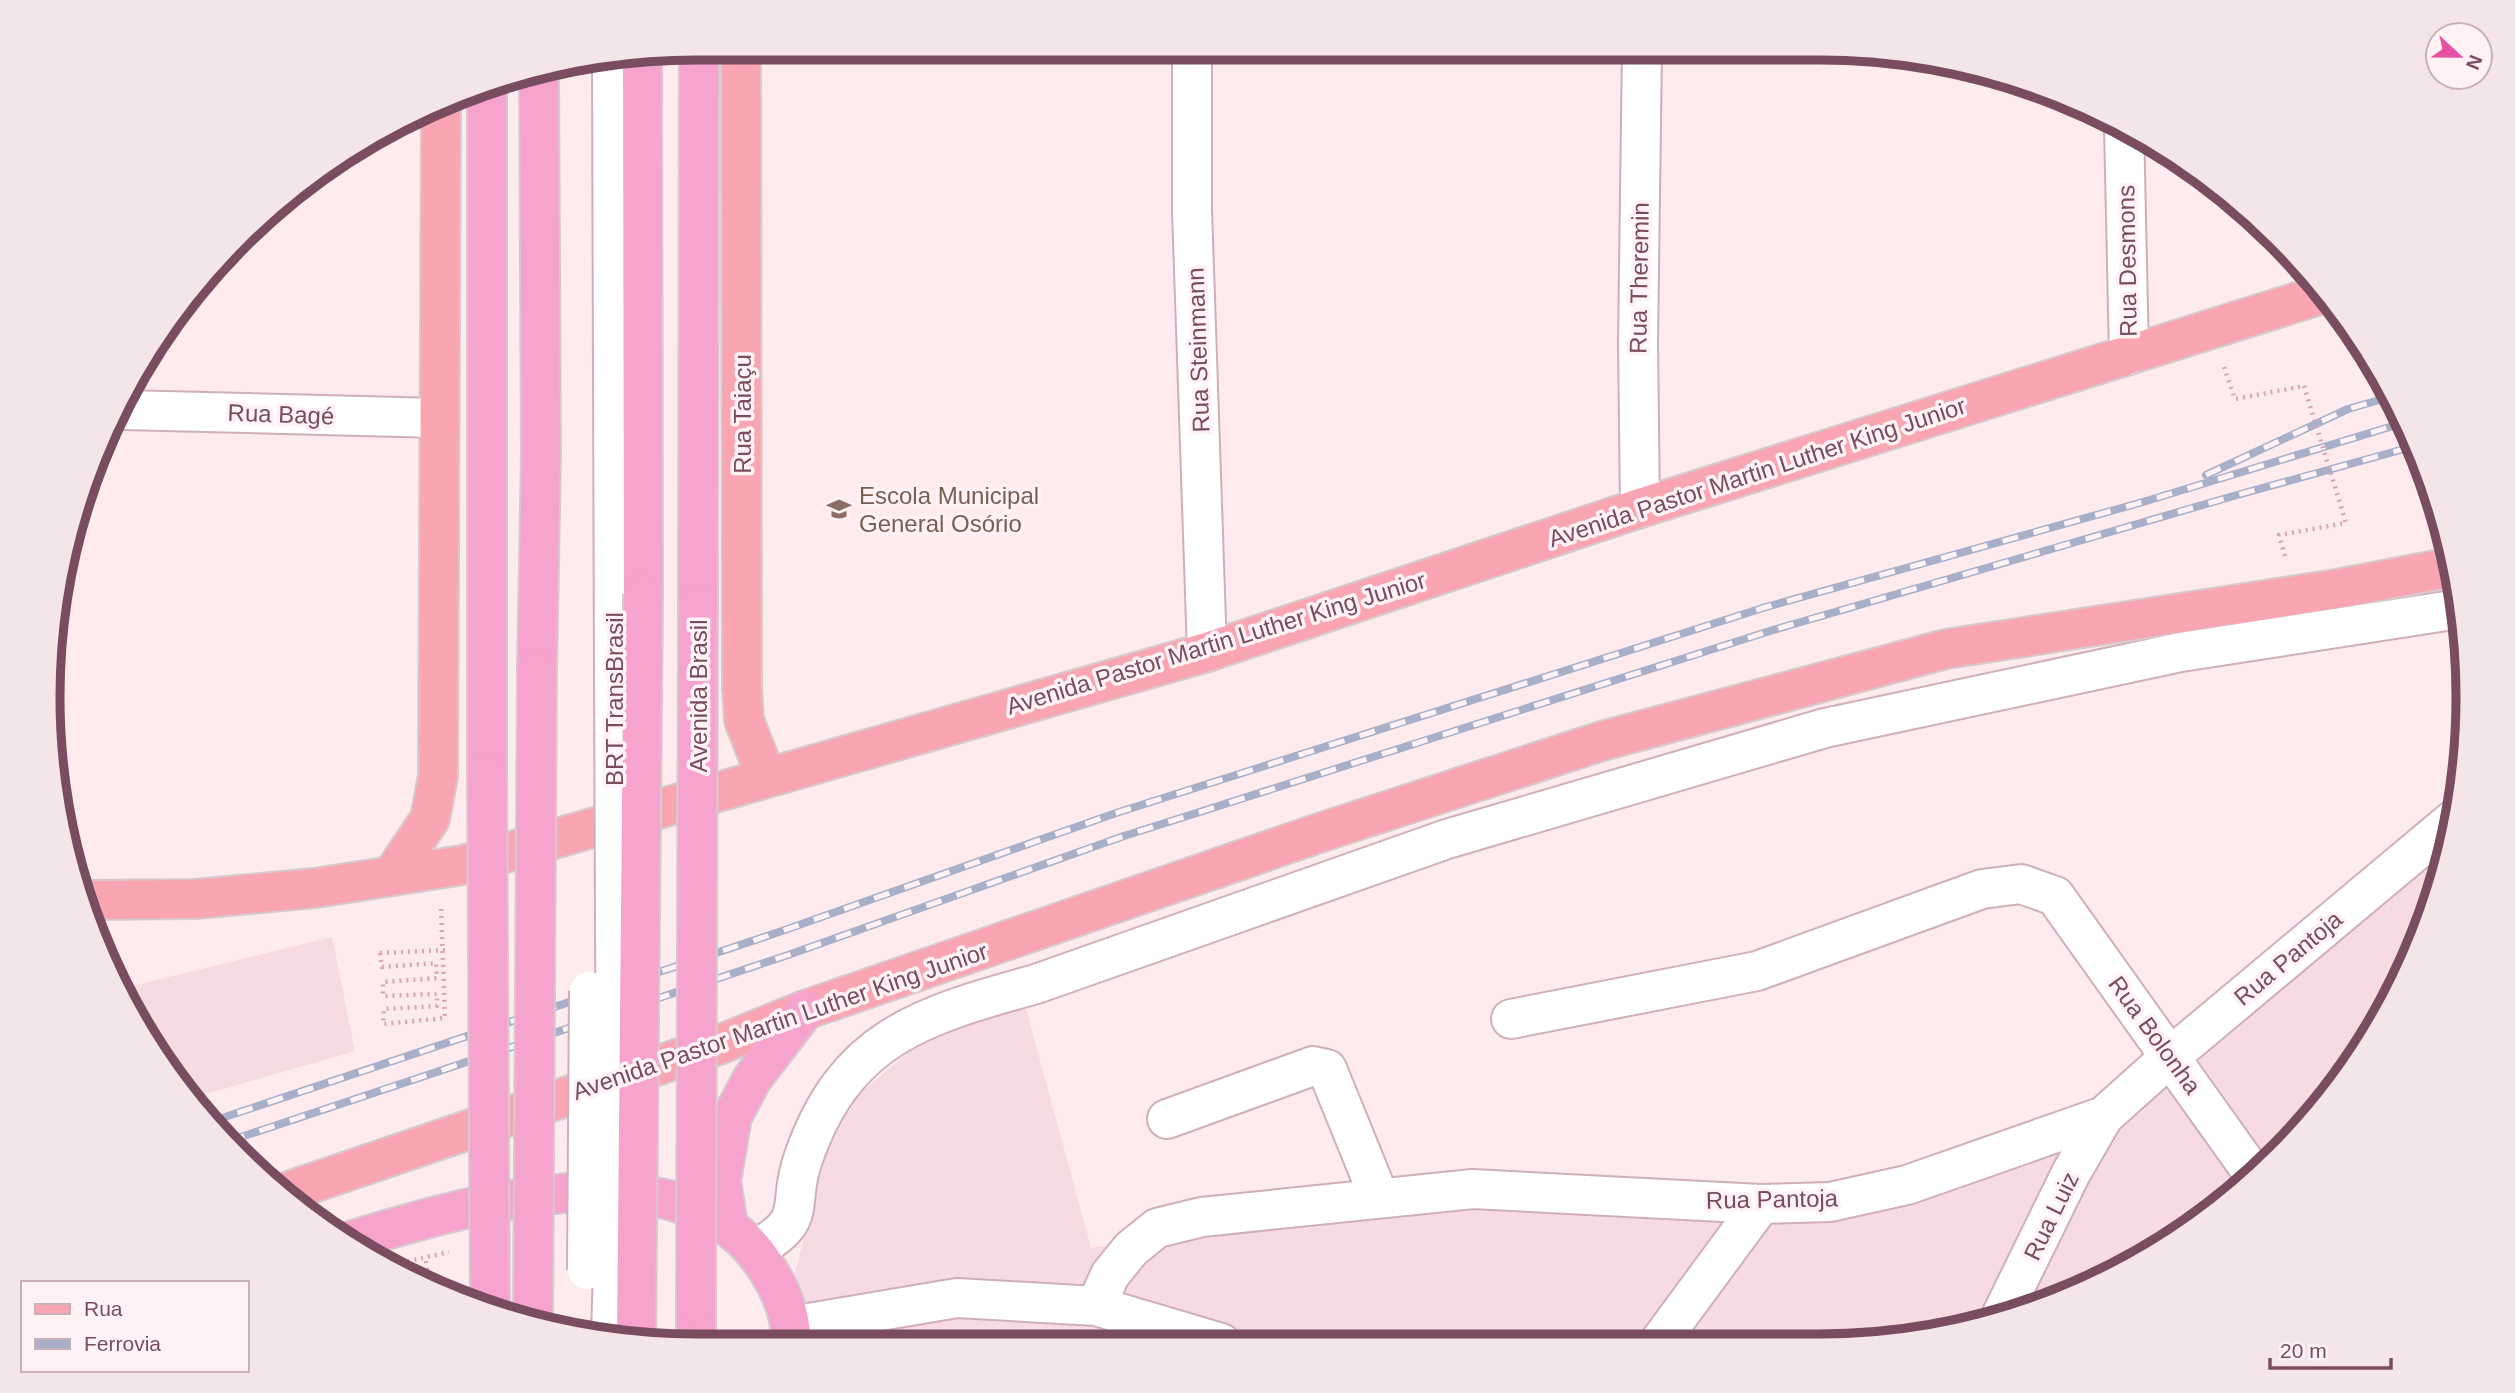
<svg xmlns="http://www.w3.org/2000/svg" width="2515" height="1393" viewBox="0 0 2515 1393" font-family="Helvetica,sans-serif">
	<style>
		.residential { fill: #f6dce2 }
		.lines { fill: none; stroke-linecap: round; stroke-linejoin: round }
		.minor-casing { stroke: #d0afbb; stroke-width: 42 }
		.major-casing { stroke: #d7cacf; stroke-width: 42 }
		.highway-casing { stroke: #d7cacf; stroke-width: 42 }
		.path { stroke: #d8a5b9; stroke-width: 4.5; stroke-dasharray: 2 5; stroke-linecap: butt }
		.minor { stroke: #fff; stroke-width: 38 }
		.major { stroke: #faa5b2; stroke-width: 38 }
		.highway { stroke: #f6a3ce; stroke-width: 38 }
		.rail-casing { stroke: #a8afc8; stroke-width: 8 }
		.rail { stroke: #fff2f4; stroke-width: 5; stroke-dasharray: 16; stroke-linecap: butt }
		.minor-bridge-casing { stroke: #d0afbb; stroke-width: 42; stroke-linecap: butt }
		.highway-bridge-casing { stroke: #d7cacf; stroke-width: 42; stroke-linecap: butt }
		.path-bridge { stroke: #d8a5b9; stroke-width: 4.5; stroke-dasharray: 2 5; stroke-linecap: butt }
		.minor-bridge { stroke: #fff; stroke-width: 38 }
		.highway-bridge { stroke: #f6a3ce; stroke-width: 38 }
		.labels { text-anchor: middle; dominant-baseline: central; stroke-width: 7; stroke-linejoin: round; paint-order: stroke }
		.street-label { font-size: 24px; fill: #794d5f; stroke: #fff2f4 }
		.education-label { font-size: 24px; fill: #785e54; stroke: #fff2f4; text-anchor: start }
		.rim { fill: none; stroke: #794d5f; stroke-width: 9 }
	</style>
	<rect width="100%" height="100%" fill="#fdebee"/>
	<path class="residential" d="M2450,834L2433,906L2381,1021L2278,1155L2179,1237L2028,1311L1903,1340L1688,1341L1752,1226L1876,1213L2054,1135Z
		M332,937L355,1051L192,1098L124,988Z
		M1022,994L1091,1248L1306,1222L1462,1193L1733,1205L1660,1341L794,1344L793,1281L825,1157L855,1097L909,1052Z"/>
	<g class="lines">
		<g class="minor-casing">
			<path id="minor" d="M1192,48V210L1207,652
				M612,61L614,675
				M2124,126L2129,355
				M123,410L439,418
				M1640,508L1638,343L1642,48
				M1511,1019L1757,971L1982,889L2021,884L2055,896L2254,1175
				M1167,1119L1313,1066L1327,1069L1379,1197
				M754,1250C811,1219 786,1207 803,1159C845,1037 921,1016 1036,984L1447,839L1825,728L2181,652L2459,609
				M1096,1306L1110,1275L1131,1249L1157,1228L1202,1217L1473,1189L1761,1204L1830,1202L1907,1185L2104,1116L2171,1056L2453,820
				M2000,1318L2071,1173L2104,1116
				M791,1326L957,1298L1096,1306L1221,1343
				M1660,1341L1761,1204"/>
		</g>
		<g class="major-casing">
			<path id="major" d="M741,47L742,688L744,720L766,777
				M393,874L430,819L438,776L441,107
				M86,900L195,899L315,888L463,865L1207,652L1640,508L2326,293
				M289,1191L721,1044L805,1010L1319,833L1602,741L1946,649L2337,589L2452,567"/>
		</g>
		<g class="highway-casing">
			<path id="highway" d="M642,56L643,594
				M698,606L699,47
				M537,668L541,455L539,73
				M487,773V82
				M728,1225L721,1181L732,1117L752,1079L805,1010
				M350,1241C463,1206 677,1142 761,1260C779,1285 792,1313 791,1344
				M696,1344V1302"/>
		</g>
		<path class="path" d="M2224,367L2235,399L2304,386
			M2285,556L2279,535L2346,523
			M380,953L382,967L436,963L437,978L383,982V996L437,994V1006L384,1009L383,1024L445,1018L441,909
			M426,1261L429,1285"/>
		<use href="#minor" class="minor"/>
		<use href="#major" class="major"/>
		<use href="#highway" class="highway"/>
		<g class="rail-casing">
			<path id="rail" d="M2206,475L2348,409L2393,396
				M207,1123L779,932L1116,813L1766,607L2143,502L2406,422
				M229,1141L788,955L1124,836L1773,630L2230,497L2415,446"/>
		</g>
		<use href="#rail" class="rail"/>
		<g class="minor-bridge-casing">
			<path id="minor-bridge" d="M587,1270L589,991
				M611,1336L616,1163L614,675"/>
		</g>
		<g class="highway-bridge-casing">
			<path id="highway-bridge" d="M487,773L490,1312
				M696,1302L698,606
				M533,1320L537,668
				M636,1341L643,594"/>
		</g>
		<path class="path-bridge" d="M2304,386L2346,523
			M380,953L449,950
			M387,1266L449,1252"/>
		<use href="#minor-bridge" class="minor-bridge"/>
		<use href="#highway-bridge" class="highway-bridge"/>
	</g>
	<defs>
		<g id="school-bare" transform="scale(1.89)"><path d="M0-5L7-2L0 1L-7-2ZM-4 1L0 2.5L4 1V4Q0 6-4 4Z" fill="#8d6e63" stroke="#fff2f4" stroke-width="2.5" paint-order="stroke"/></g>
	</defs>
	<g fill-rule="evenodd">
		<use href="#school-bare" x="839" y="509"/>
	</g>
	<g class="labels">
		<g class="street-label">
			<text transform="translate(2127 261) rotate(-91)">Rua Desmons</text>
			<text transform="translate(1639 278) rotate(-89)">Rua Theremin</text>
			<text transform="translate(1198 350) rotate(-92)">Rua Steinmann</text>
			<text transform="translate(281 414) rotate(2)">Rua Bagé</text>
			<text transform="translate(742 414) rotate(-90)">Rua Taiaçu</text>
			<text transform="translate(1757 472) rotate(-18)">Avenida Pastor Martin Luther King Junior</text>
			<text transform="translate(1216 643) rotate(-17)">Avenida Pastor Martin Luther King Junior</text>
			<text transform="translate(698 696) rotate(-90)">Avenida Brasil</text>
			<text transform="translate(614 699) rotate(-90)">BRT TransBrasil</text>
			<text transform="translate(2288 958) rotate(-40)">Rua Pantoja</text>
			<text transform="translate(780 1021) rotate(-19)">Avenida Pastor Martin Luther King Junior</text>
			<text transform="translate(2155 1035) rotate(54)">Rua Bolonha</text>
			<text transform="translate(1772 1199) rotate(-1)">Rua Pantoja</text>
			<text transform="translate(2051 1216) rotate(-64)">Rua Luiz</text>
		</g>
		<g class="education-label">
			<text x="859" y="495">Escola Municipal<tspan x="859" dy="28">General Osório</tspan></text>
		</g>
	</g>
	<path d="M0 0H2515V1393H0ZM697 60H1819A637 637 0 0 1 2456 697V697A637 637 0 0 1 1819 1334H697A637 637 0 0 1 60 697V697A637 637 0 0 1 697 60Z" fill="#f4e5e8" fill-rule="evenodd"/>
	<path class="rim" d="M697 60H1819A637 637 0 0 1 2456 697V697A637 637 0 0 1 1819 1334H697A637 637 0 0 1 60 697V697A637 637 0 0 1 697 60Z"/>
	<rect x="21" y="1281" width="228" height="91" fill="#fff2f4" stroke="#c9b0b8" stroke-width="2"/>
	<rect x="35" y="1304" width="35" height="10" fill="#faa5b2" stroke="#c9b0b8" stroke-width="2"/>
	<text x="84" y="1316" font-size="21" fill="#794d5f">Rua</text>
	<rect x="35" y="1339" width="35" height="10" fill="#a8afc8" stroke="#c9b0b8" stroke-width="2"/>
	<text x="84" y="1351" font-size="21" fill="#794d5f">Ferrovia</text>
	<g transform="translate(2459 56) rotate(112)"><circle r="33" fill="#fff2f4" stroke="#c9b0b8" stroke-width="2"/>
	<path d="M0-5L12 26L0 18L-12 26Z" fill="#e552a4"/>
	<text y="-10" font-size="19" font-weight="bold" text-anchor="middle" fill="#794d5f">N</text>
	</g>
	<path d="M2270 1358v10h121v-10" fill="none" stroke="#794d5f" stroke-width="3.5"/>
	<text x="2280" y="1358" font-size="21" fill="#794d5f" stroke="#fff2f4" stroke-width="5" paint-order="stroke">20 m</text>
</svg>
